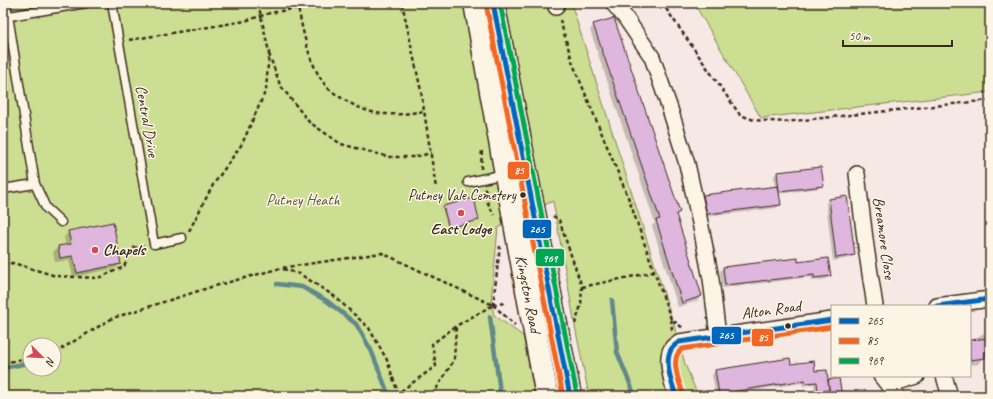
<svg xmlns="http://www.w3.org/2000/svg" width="993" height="399" viewBox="0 0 993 399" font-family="Caveat,sans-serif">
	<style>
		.green { fill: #ccde92; stroke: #848458; fill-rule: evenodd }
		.shadow { fill: #0003 }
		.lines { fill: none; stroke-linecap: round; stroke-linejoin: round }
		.stream { stroke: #608989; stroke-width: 4.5 }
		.building { fill: #dfb6de; stroke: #3b2a1e }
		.service-casing { stroke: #3b2a1e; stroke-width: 11 }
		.minor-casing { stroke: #3b2a1e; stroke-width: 18 }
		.trunk-casing { stroke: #3b2a1e; stroke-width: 25 }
		.path { stroke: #3b2a1e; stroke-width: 2.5; stroke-dasharray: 4 3; stroke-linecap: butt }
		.service { stroke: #fcf5e5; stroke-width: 8 }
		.minor { stroke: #fcf5e5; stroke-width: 15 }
		.trunk { stroke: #fcf5e5; stroke-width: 22 }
		.bus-1-casing { stroke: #fcf5e5; stroke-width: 8 }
		.bus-2-casing { stroke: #fcf5e5; stroke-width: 8 }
		.bus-3-casing { stroke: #fcf5e5; stroke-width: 8 }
		.bus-1 { stroke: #0065bd; stroke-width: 5 }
		.bus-2 { stroke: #f26522; stroke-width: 5 }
		.bus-3 { stroke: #00a651; stroke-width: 5 }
		.bus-dot { fill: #3b2a1e; stroke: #fcf5e5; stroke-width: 1.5 }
		.poi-dot { fill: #d1495b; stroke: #fcf5e5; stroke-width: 1.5 }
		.labels { text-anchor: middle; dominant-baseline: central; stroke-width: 3; stroke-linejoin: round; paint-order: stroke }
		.bus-label { font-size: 15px; fill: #3b2a1e; stroke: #fcf5e5; text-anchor: end }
		.street-label { font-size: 16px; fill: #3b2a1e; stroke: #fcf5e5 }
		.park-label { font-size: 16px; fill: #5f573b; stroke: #fcf5e5 }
		.poi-label { font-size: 16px; font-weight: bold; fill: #3b2a1e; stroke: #fcf5e5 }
		.line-badge { stroke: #fcf5e5; stroke-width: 1.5 }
		.badge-label { font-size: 11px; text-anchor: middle; font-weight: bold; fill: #fff }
	</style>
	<rect width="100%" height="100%" fill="#f6e8e4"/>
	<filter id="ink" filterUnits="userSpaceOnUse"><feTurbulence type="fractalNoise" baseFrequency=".025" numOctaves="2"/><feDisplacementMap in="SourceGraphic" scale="8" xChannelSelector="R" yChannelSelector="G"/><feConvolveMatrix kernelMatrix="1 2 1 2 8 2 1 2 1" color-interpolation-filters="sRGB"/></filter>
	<g filter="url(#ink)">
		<path class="green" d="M3,3H571L674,325L685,364L698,396H589L576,331L553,201L498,228L491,302L494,315L523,336L535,396H3ZM30,345H54V369H30Z
			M694,3H990V92L761,118Z"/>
		<path class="shadow" d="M594,25L679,212L675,216L701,296L697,301L678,307L652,226L655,223L590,30Z
			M821,168L823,185L819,188L778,194L780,205L776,208L704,217L700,199L704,196L775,187L774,176L777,173Z
			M846,197L854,255L851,258L833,261L826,203L829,200Z
			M444,206L478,220L448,229L442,208Z
			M69,232L120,264L116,268L73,277L69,260L55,262L53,252L58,247L66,246L64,237Z
			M797,259V263L830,276L826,279L812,281L811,277L722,288L720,271L723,268Z
			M990,333V357H984L978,364L970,365V341L975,340L982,334Z
			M790,366L814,372L827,382L829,381L841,396H827L826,392L825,393L815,395L814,384L803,386L802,383L716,396L712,375L715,371Z"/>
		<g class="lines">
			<path class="stream" d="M277,284L302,287L327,301L356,324L371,350L389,396
				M612,300L617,352L635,396
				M490,317L500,392L498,396
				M3,368L28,363"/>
		</g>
		<path class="building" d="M614,18L680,212L676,214L702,296L682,303L656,220L660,219L593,24Z
			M821,167L824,186L779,191L777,172Z
			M778,186L781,205L707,214L703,195Z
			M847,196L855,255L836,258L829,199Z
			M474,198L479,220L449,228L443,206Z
			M113,222L121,264L77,273L73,256L60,258L58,246L71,244L68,231Z
			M798,258V262L828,258L831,276L814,278V275L725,285L723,267Z
			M990,338V351L985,352V358L970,360V340Z
			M790,358L791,364L814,361L815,371L827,370L829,390L818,392L817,382L806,383L805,380L719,394L715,370Z
			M839,378L842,396H830L828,380Z"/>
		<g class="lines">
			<g class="service-casing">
				<path id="service" d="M112,3L154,244L182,238
					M4,17L86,3
					M468,182L505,174
					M35,184L46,208L61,222
					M3,189L35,184L6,3"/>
			</g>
			<g class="minor-casing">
				<path id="minor" d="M555,3L556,7
					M613,3L625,17L652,57L670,109L687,164L701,227L711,279L718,336
					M857,174L866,247L875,306
					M937,306L990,299
					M881,376L897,396
					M944,376L950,396
					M888,385L917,376
					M676,396C673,384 664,358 672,348C673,346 677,344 679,342L832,320"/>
			</g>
			<g class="trunk-casing">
				<path id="trunk" d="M475,3L529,301L547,396
					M493,3L570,396"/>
			</g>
			<path class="path" d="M297,3C303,30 309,69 329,89C335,94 343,99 350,103C361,109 373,114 387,114C400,115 412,113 424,111
				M402,3L421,91L436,188
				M662,3L740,115L754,120L785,122L990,100
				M560,20L573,64L628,197L671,319L683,328
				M129,40L245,21L270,13L325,3
				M269,54L280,85L309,122L341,144L389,157H415L431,153
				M481,169L482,148
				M485,188L487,201L494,215
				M553,216L559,220L582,287L581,305L575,324
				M189,231L213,185L242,144L266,90L269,52L258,3
				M3,264L13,263L56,276L98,278L124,267L132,248L144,246
				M283,269L300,274L334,296L369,328L387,360L399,396
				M582,287L654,272
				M493,305L500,246
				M493,305L515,325
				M493,305L504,303
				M671,319L672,330
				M54,351L61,349L113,318L211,287L281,268L382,253L493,305L456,326L432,344L436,366L394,396
				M3,362H9L30,357
				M436,396L435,391L454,360L456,326"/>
			<use href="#service" class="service"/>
			<use href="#minor" class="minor"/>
			<use href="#trunk" class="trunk"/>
			<g class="bus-1-casing">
				<path id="bus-1" d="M493,3L570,396
					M937,306L990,299
					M676,396C672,383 663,361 672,348C674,346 676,344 679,342L832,320"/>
			</g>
			<g class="bus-2-casing">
				<path id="bus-2" d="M486,4L563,396
					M683,394C679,381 669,358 682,349L832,327"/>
			</g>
			<g class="bus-3-casing">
				<path id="bus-3" d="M500,3L577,395"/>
			</g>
			<use href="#bus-1" class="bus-1"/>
			<use href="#bus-2" class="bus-2"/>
			<use href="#bus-3" class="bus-3"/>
		</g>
	</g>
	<g class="bus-dot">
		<circle cx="523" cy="195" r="3.5"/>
		<circle cx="788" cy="326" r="3.5"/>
	</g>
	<g class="poi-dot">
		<circle cx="461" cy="213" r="4"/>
		<circle cx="95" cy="250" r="4"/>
	</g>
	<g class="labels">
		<g class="bus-label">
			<text x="516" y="195">Putney Vale Cemetery</text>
		</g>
		<g class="street-label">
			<text transform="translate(147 121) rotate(80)">Central Drive</text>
			<text transform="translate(884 238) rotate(82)">Breamore Close</text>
			<text transform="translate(528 294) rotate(79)">Kingston Road</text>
			<text transform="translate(771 310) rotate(-8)">Alton Road</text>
		</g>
		<g class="park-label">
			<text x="303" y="200">Putney Heath</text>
		</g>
		<g class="poi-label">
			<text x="461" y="229">East Lodge</text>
			<text x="103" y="250" text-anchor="start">Chapels</text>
		</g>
	</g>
	<g class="line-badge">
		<rect x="507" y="161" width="23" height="19" rx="4" fill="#f26522"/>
		<rect x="522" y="219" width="30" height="20" rx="4" fill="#0065bd"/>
		<rect x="535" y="248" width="30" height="19" rx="4" fill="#00a651"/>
		<rect x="711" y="326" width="31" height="19" rx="4" fill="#0065bd"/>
		<rect x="751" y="328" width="23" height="19" rx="4" fill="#f26522"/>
	</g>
	<g class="badge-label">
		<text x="519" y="174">85</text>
		<text x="537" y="233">265</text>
		<text x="550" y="262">969</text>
		<text x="726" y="339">265</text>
		<text x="763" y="341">85</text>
	</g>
	<rect width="993" height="399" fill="none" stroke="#fcf5e5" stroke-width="16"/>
	<rect x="8" y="8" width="977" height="383" fill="none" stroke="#3b2a1e" stroke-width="1.5" filter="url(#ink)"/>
	<rect x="831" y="305" width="140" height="72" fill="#fcf5e5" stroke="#afa495"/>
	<rect x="839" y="318" width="20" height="6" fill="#0065bd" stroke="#afa495"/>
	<text x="867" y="325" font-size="12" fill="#3b2a1e">265</text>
	<rect x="839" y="338" width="20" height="6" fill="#f26522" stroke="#afa495"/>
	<text x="867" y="345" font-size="12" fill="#3b2a1e">85</text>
	<rect x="839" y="358" width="20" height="6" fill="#00a651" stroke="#afa495"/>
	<text x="867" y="365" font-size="12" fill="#3b2a1e">969</text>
	<g transform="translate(42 357) rotate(114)"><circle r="19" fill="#fcf5e5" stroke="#afa495"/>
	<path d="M0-3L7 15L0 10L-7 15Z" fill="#d1495b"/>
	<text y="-6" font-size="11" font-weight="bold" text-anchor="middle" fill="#3b2a1e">N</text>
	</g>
	<path d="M843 40v6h109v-6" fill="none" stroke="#3b2a1e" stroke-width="2"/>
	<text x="849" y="40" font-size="12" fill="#3b2a1e" stroke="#fcf5e5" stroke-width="3" paint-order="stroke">50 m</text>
</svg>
